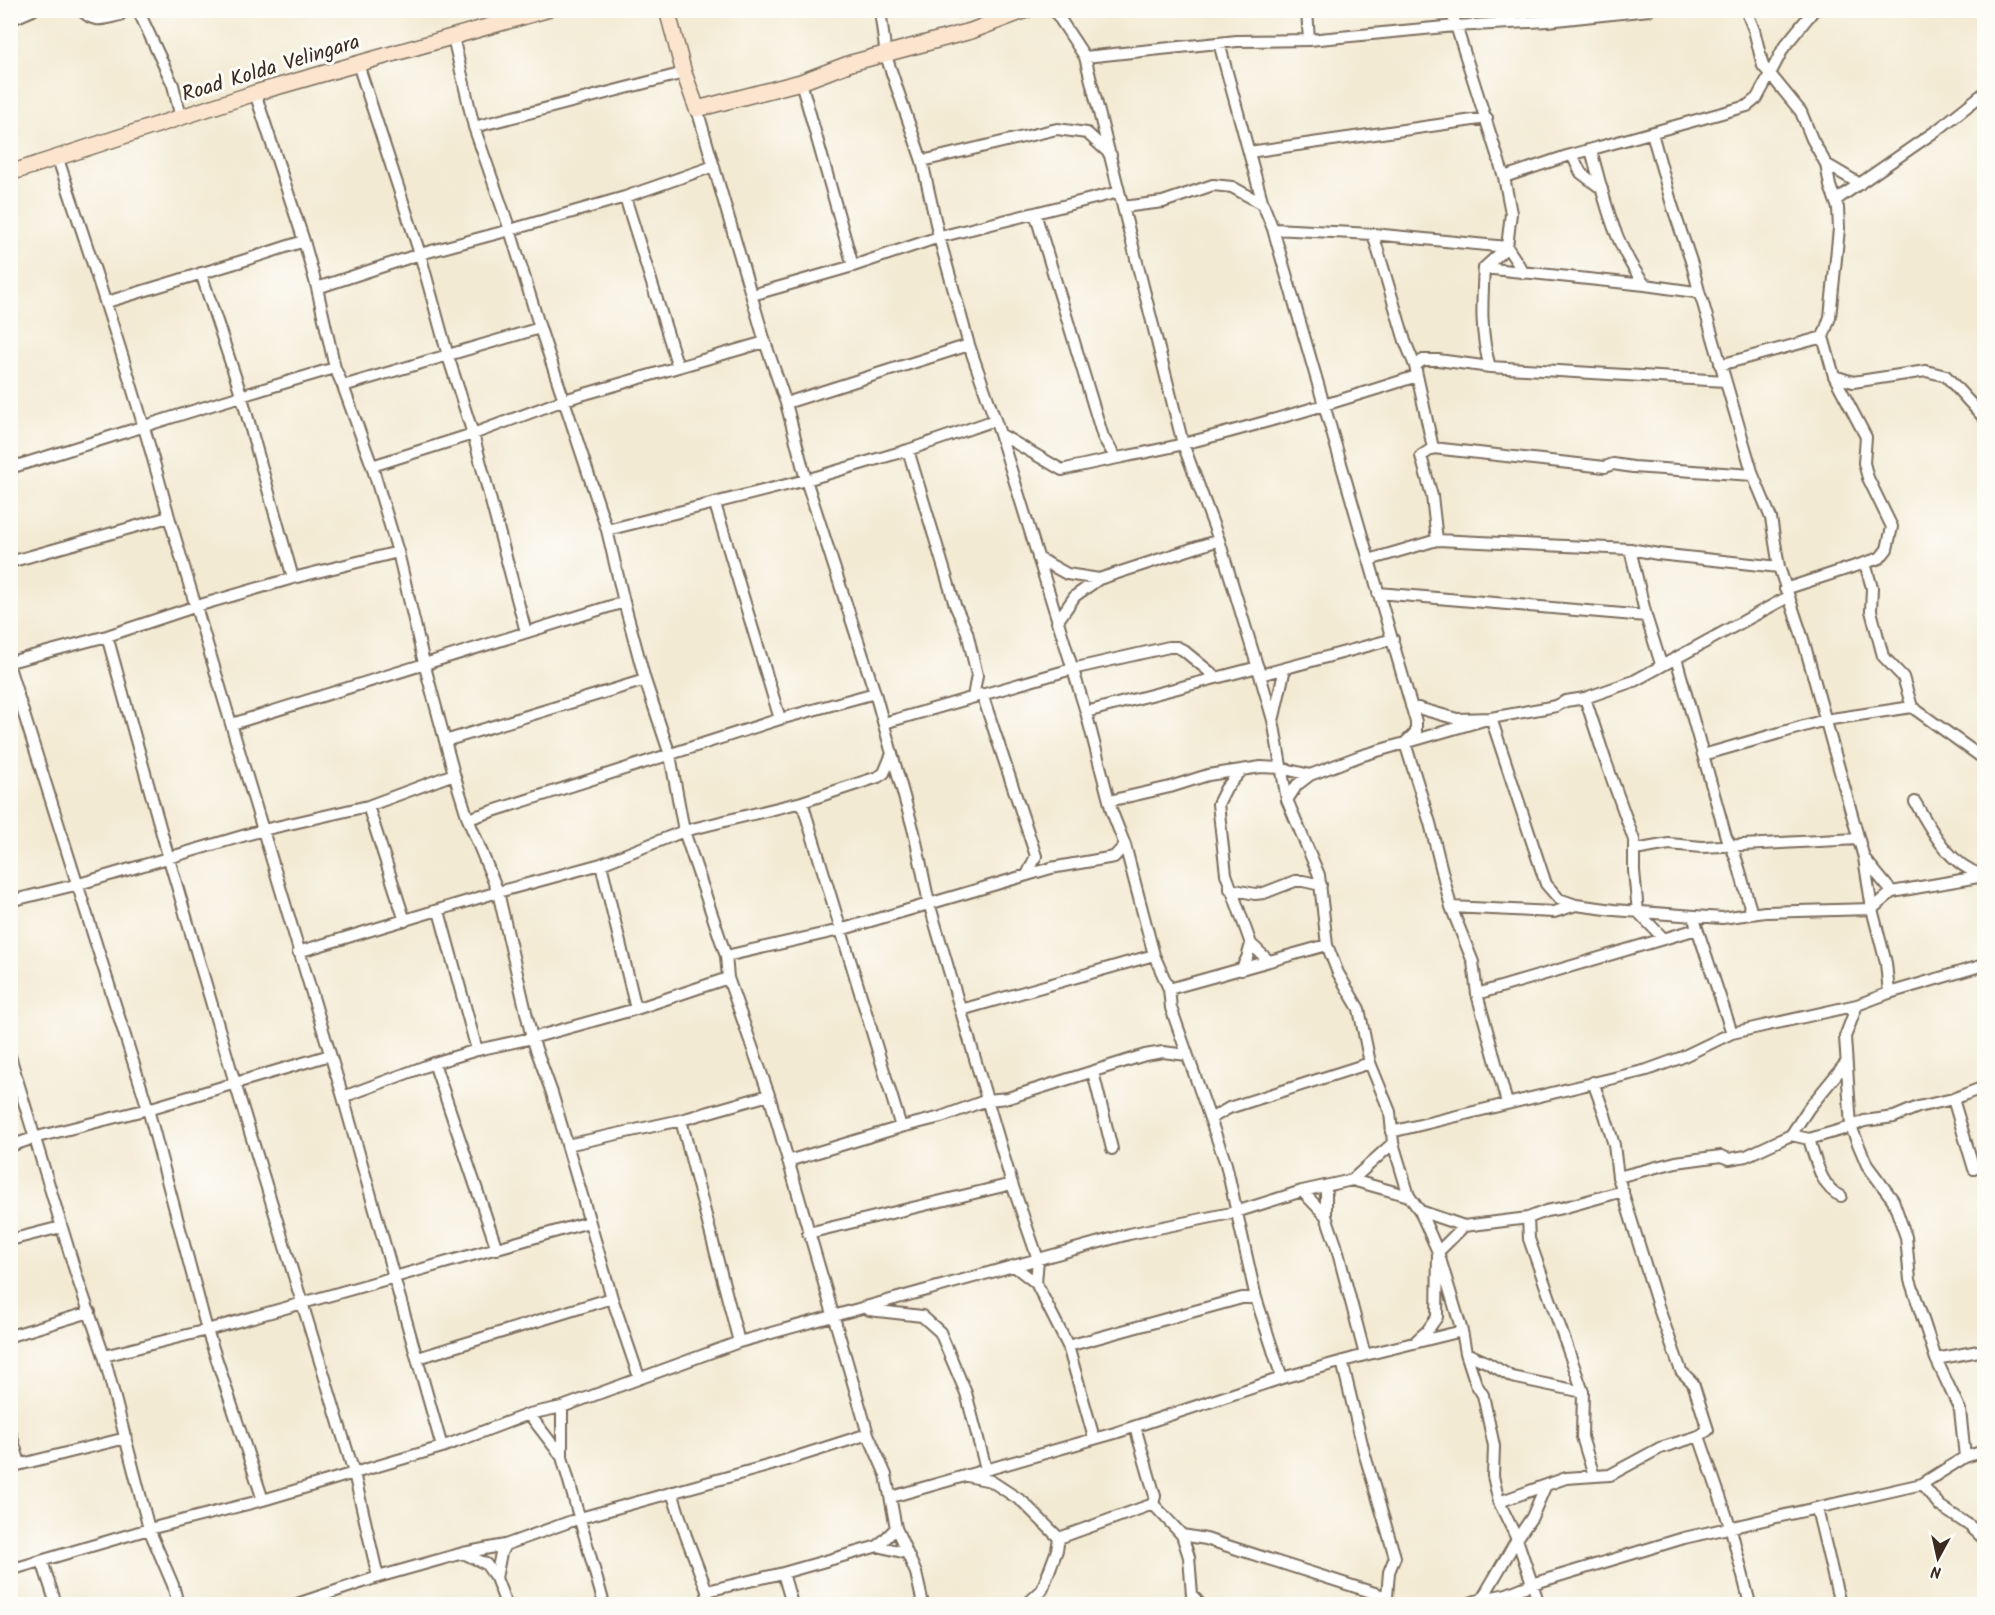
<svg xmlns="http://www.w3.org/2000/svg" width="1995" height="1615" viewBox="0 0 1995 1615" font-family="Kalam,sans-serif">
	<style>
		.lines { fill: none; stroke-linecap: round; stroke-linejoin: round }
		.minor-casing { stroke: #7b6d5d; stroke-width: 14 }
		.secondary-casing { stroke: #7b6d5d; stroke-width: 18 }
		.minor { stroke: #fff; stroke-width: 10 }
		.secondary { stroke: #fbe5cf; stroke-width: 15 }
		.labels { text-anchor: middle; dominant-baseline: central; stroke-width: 6; stroke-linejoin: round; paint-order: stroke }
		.street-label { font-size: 21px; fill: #3b2a1e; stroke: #fdfcf7 }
	</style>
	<rect width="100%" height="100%" fill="#fdfcf7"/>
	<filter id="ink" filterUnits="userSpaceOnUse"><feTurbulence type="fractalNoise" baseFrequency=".0167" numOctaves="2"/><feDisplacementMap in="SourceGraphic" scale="12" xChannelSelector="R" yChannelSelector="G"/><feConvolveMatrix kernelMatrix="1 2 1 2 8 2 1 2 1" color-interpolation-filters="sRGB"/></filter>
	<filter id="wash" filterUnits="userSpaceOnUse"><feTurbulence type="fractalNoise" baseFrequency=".008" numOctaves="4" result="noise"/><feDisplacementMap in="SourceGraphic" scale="24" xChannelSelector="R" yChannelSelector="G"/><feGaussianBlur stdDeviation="1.35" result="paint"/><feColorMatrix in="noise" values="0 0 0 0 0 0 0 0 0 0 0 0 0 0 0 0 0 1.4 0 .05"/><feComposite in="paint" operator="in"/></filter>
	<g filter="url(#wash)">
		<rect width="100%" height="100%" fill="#f3ead3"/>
	</g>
	<g filter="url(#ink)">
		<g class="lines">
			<g class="minor-casing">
				<path id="minor" d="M81,10C95,24 102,19 120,15L123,10
					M138,10L173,85L181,118
					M880,10L886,56L922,161L939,237L969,345L1000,434L1086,712L1112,812L1125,845L1154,955L1169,989L1171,1008L1226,1164L1256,1298L1282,1378
					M1059,10L1058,16L1085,57L1183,444L1219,540L1260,675L1273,720L1287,800L1319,875L1327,945L1338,973L1359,1009L1370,1063L1390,1112L1393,1143L1409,1196L1420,1211L1438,1252L1462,1331L1466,1353L1476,1384L1483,1395L1494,1446L1493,1476L1499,1502L1517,1539L1539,1604
					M1307,10L1309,40
					M1451,10L1504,177L1511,213L1507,247L1484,268C1482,302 1480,334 1490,367
					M1814,10L1784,47L1770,74L1801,112L1812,139L1826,164L1830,186L1838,208L1839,229L1830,317L1823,337
					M10,20L33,10
					M453,37L474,127L510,230L540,328L607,530L624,602L645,680L670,755L684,831L726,956L728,978L769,1095L868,1434L886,1475L896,1528L916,1573L923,1604
					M1219,43L1263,204L1273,229L1416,722V732L1405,743
					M1085,57L1237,41L1309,40L1455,26L1547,21L1649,10
					M358,64L420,254L448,356L473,434L526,632
					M801,82L853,266
					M255,93L304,241L317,288L335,368L343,386L372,466L398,552L424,663L454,774L468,819L498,892L532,1038L552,1093L612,1298L639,1377
					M697,109L765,342L786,403L806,480L875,693L914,832L929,903L1012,1184L1038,1259L1036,1283
					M474,127L684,73
					M1652,133L1672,205L1692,264L1700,295
					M1591,150C1605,200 1613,243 1645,285L1695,292L1700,295L1702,300L1753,475L1771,518L1779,567L1803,639L1864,858L1872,909L1886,963L1889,993
					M1249,152L1487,118
					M1572,155L1581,173L1602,189
					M58,159C98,278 137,396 169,517L343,1097L442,1447
					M922,161L1057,129L1087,133L1111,155
					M1826,164L1860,184
					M1504,177L1567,156L1747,106L1757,98L1770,74L1763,66L1754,30L1746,10
					M625,197L678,367
					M1836,200L1940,128L1984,93
					M1123,207L1163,202L1213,185L1232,187L1263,204
					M1035,213L1103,437L1116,458
					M1273,229L1373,234L1507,247L1524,273
					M1373,234L1405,341L1415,366L1433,448
					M1484,268L1645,285
					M201,273L241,394L293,578
					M317,288L420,254L510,230L625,197L714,166
					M752,295L853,266L939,237L1119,192
					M107,302L242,261L304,241
					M1720,365L1823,337L1834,376L1866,437L1864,463L1868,478L1892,527L1887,549L1880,558L1785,589
					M1415,366L1423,360H1438L1490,367L1725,381
					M1834,376L1853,382L1926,371L1946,376L1984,418
					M343,386L540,328
					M786,403L969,345
					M1000,434L1062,470C1102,460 1143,454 1183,444C1262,424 1340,401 1417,376
					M908,450L955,605L967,632L977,675L973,697
					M372,466L473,434L564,400L765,342
					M10,468C119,435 226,399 335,368
					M715,504L780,719
					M607,530L806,480L908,450L995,420
					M1437,540L1630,549L1658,554L1779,567
					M1630,549L1646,616L1661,664
					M1038,558L1067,574L1099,579
					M1369,560L1437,540L1432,496L1421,456L1433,448L1605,467L1613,464L1633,467L1753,475
					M10,562L169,517
					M1378,593L1646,616
					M1057,622L1075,596L1099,579L1219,540
					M107,636L169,859L235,1083L354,1473L378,1577
					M1676,658L1726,837C1740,860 1743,888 1752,913
					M10,662L107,636L197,606L293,578L398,552
					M10,670L148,1109L207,1330L263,1500
					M1260,675L1393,639
					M982,694L1036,856L1027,875
					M1585,698L1606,762L1634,840V871L1638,912L1663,938
					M1411,706L1457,719L1491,718L1546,884L1559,899L1576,905
					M1912,707L1984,759
					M1086,712L1258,667
					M1274,717L1285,668
					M884,723L1072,669L1169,647H1177L1183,650L1216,677
					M232,724L624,602
					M445,741L645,680
					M1405,743L1430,823L1451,907L1473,962L1477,994L1507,1103
					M1703,755L1825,720L1912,707L1903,677L1883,656L1871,611L1872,588L1865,563
					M1242,770L1226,788L1218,804L1226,874L1251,944L1269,961
					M1287,800L1297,785L1310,775L1360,756L1491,718L1556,706L1566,701L1585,698L1634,681L1788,597
					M1109,801L1170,787L1208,775L1261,767L1281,768L1310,775
					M802,802L901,1127
					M1915,802C1932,831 1948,864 1982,875
					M368,806L405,921
					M468,819L780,719L875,693
					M1635,850L1669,844L1702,847L1858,839
					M1864,858L1892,892
					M601,864L636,1009
					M1230,889L1255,894L1264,893L1295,881H1303L1321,885
					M10,901L79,884L263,830L368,806L454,774
					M1451,907L1554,912L1576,905L1614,910L1722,918L1765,912L1872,909L1892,892L1984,876
					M439,911L477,1050
					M1695,922L1732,1033
					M298,952L498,892L601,864L684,831L802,802L878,777L884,773L891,756
					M726,956L840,930L1051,868L1114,857L1125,845
					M1241,970L1247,958L1251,944
					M1169,989L1327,945
					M1477,994L1697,929
					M1857,1005L1845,1037L1851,1127L1867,1165L1893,1200L1906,1237L1910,1280L1936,1359L1960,1410L1965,1457
					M961,1010L1154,955
					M10,1056L76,1274L104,1356L149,1529L173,1585L178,1604
					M434,1063L497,1249
					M1093,1072L1112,1149
					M343,1097L434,1063L477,1050L532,1038L636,1009L728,978
					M1953,1099L1974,1169
					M1210,1119L1229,1108L1370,1063
					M681,1120L739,1342
					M1391,1132L1647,1070L1680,1058L1732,1033L1857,1005L1889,993L1984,965
					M1791,1135L1809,1108L1845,1064
					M1809,1139C1815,1157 1821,1189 1841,1196
					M567,1145L681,1120L769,1095
					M10,1146L37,1137L148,1109L330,1055
					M788,1161L901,1127L941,1117L987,1100L1008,1098L1145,1055L1163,1052L1187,1055
					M1618,1177L1676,1162L1721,1156L1729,1159L1746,1156L1791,1135L1809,1139L1851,1127L1864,1121L1894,1117L1918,1107L1953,1099L1984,1087
					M1352,1180L1409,1196
					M1326,1186V1216L1336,1245L1365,1355
					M1302,1191L1326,1216
					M1420,1211L1464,1226
					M1528,1218L1529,1239L1583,1392L1582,1437L1594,1476
					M808,1233L1012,1184
					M10,1240L61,1227
					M1014,1266L1036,1283L1068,1346L1094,1438
					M869,1310L922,1316L940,1332L966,1393L986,1469
					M10,1336L90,1312
					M1417,1340L1427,1331L1437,1317L1438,1252L1464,1226L1528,1218L1546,1211L1562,1208L1623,1191
					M1068,1346L1242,1298H1256
					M1466,1353L1486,1362L1512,1377L1583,1392
					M104,1356L207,1330L589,1222
					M418,1358L612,1298
					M1936,1359L1984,1350
					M1342,1361L1364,1452L1395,1557L1389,1572L1387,1597
					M562,1407V1457L604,1604
					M529,1414L562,1457
					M1135,1427L1155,1496L1153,1504L1182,1535L1189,1557L1192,1595L1200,1604
					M10,1431L20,1464
					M1699,1436L1731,1529L1750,1604
					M10,1467L126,1438
					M967,1476L991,1481L1023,1502L1059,1538
					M1922,1484L1940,1506L1970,1526L1984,1539
					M672,1492L686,1536L707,1591L708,1604
					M891,1497L1115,1433L1282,1378L1365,1355L1462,1331
					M1499,1502L1566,1478L1610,1475L1660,1448L1699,1436L1708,1430L1693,1383L1681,1371L1658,1306L1618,1177L1614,1145L1605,1115L1593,1082
					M1817,1509L1840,1604
					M1182,1535L1206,1539L1387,1597L1388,1604
					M878,1546L906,1553
					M463,1553L486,1564L496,1578L506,1604
					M42,1561L56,1604
					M10,1570L149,1529L263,1500L442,1447L529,1414L562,1407L739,1342L1129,1234L1236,1212L1302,1191L1352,1180L1393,1143
					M783,1573L792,1604
					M496,1578L501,1553L505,1545
					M707,1591L783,1573L878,1546L896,1528
					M1482,1599L1517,1539L1532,1517L1545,1487
					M297,1604L378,1577L463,1553L505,1545L580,1518L771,1465L868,1434
					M1027,1604L1042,1590L1057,1550L1059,1538L1153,1504
					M1467,1604L1482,1599L1507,1594L1532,1584L1684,1538L1922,1484L1965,1457L1984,1451"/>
			</g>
			<g class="secondary-casing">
				<path id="secondary" d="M667,10L684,73L697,109L801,82L851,63L971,31L1026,10
					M10,173L255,93L546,10"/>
			</g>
			<use href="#minor" class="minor"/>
			<use href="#secondary" class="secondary"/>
		</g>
	</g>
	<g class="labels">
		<g class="street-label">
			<text transform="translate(271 69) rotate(-17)">Road Kolda Velingara</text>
		</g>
	</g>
	<rect width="1995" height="1615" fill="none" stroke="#fdfcf7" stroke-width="36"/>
	<g transform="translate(1938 1558) rotate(188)" stroke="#fdfcf7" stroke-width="4.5" paint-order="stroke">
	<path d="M0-4.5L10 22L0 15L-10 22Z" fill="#3b2a1e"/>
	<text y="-9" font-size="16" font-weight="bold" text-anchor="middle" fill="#3b2a1e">N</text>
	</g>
</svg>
